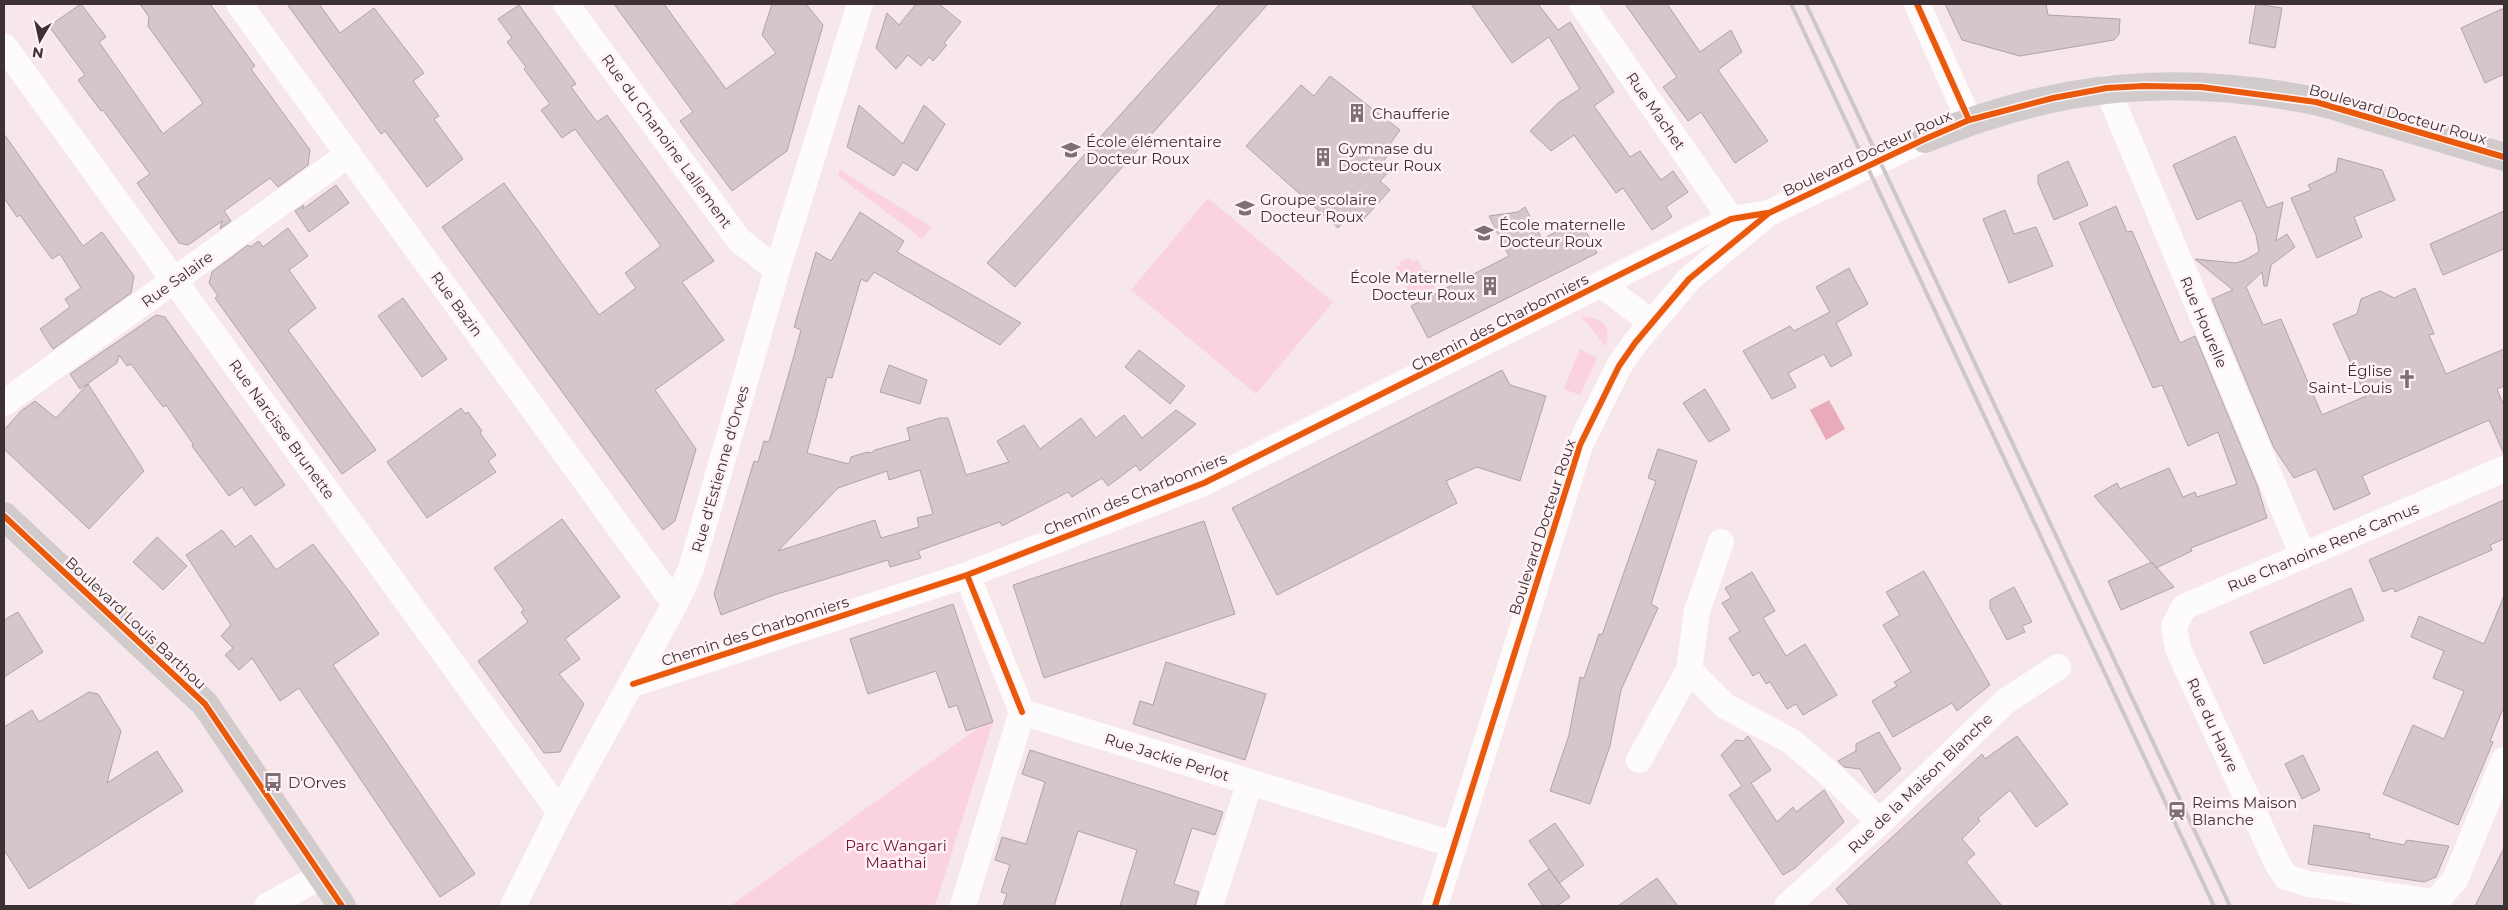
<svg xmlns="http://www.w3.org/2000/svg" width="2508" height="910" viewBox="0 0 2508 910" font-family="Montserrat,sans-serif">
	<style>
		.green { fill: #fbd3de }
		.water { fill: #e9aabc }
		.building { fill: #d4c6ca; stroke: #b0a3a6; fill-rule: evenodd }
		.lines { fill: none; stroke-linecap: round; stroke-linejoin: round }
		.street { stroke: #fefbfc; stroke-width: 26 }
		.secondary { stroke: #d1cbcc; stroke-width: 28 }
		.rail { stroke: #ccc7c8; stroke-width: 4 }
		.cycleway-casing { stroke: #fff2f5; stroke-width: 9 }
		.cycleway { stroke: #e8590c; stroke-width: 6 }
		.labels { text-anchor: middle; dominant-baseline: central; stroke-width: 5; stroke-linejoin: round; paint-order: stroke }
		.street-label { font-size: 15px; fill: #3c3134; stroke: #fff2f5 }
		.poi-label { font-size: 15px; fill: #3c3134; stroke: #fff2f5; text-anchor: start }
		.park-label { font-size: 15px; fill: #74133d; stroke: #fff2f5 }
	</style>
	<rect width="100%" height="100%" fill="#f7e6ea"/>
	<path class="green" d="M840,169L851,177L932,227L922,239L838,176Z
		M1208,198L1333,302L1256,394L1131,290Z
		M1409,258L1412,261L1418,259L1423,270H1429L1435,288L1412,298L1395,268L1401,265L1399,262Z
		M1581,316C1603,318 1611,324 1606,347Z
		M1580,349L1597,358L1580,395L1564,389Z
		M993,722L935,906H730L978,728Z"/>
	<path class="water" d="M1829,400L1845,429L1826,440L1810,410Z"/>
	<path class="building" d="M81,4L106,37L99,42L163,134L203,103L148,26L149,17L140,4H210L255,66L251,69L310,150L308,165L278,187L270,178L224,211L231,221L220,229L222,221L188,245L179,243L137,183L150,174L103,110L101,111L78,80L85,75L49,26Z
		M287,4H319L340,33L374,8L424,73L413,81L439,116L434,119L463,159L427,187L385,131L381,134Z
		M614,4H664L726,89L776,53L762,35L772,4H806L823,25L787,151L732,191L680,121L693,112Z
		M916,4H939L961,22L944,43L947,45L933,61L929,57L921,66L908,55L896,69L876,48L887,13L899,25Z
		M1220,4H1268L1015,287L987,263Z
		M1471,4H1538L1558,30L1570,22L1614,92L1594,106L1630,157L1640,151L1661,180L1673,171L1688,192L1666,207L1672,217L1652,230L1623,188L1616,193L1574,135L1551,151L1530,131L1558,103L1580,89L1549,37L1512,63Z
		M1625,4H1667L1700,52L1731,30L1742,52L1718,70L1768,141L1735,163L1701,112L1688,121L1663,87L1677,77Z
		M1945,4H2046L2048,15L2120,19L2119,34L2114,40L2020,56L1962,40Z
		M2256,4L2282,8L2275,48L2249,43Z
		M519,5L576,84L571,87L597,122L607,115L714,261L682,282L724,340L655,390L696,449L675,521L663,530L442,227L504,183L599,315L636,288L625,273L661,246L575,129L562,138L541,110L550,104L524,69L526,67L507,42L512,38L498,19Z
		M2504,8V74L2485,83L2461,28Z
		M1330,76L1400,130L1385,151L1390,154L1384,160L1392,168L1380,181L1390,190L1360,223L1351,214L1338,228L1246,146L1301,85L1314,96Z
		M859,105L903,144L924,105L945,124L917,171L903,162L894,176L847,147Z
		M4,134L83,246L102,232L134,276L131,293L53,349L40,329L70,307L65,299L81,288L60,254L52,259L20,215L17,217L4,198Z
		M2235,136L2267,208L2283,202L2276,241L2287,234L2295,247L2271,265L2267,286H2264L2262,272L2246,287L2263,325L2281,319L2322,415L2366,396L2333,324L2357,314L2361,299L2380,291L2394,298L2415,288L2434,334L2429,335L2446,374L2504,349V386L2497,389L2504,406V454L2489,420L2362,476L2370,494L2334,510L2316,469L2294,478L2274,448L2212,299L2233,290L2195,259L2236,263L2245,260L2259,252L2256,235L2241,200L2197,220L2173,165Z
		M2338,158L2382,170L2395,200L2354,217L2362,237L2317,258L2291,198L2311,190L2308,185L2336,172Z
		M2068,161L2088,205L2054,220L2038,183V175Z
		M336,185L349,203L309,232L295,211L304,205L303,209Z
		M2116,206L2127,232L2132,231L2180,343L2195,336L2257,485L2267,518L2191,548L2192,551L2156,568L2094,496L2117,483L2120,489L2169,468L2183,497L2195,492L2197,497L2237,484L2218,432L2188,446L2162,385L2153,388L2079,223Z
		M1525,207L1542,239L1580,220L1597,253L1428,338L1411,306L1509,256L1489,216L1518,212Z
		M2005,210L2014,234L2036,227L2053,266L2009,283L1983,219Z
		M2504,211V249L2443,275L2430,244Z
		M860,212L904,241L897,252L1021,323L1000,345L874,272L867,282L861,279L832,378L827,377L807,453L849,464L851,457L867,452L871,453L875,450L910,440L907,428L940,418H948L966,475L1009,462L997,441L1024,425L1040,449L1081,418L1096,438L1124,415L1142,438L1176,410L1196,424L1140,471L1136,465L1108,486L1102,478L1072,497L1068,492L1002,526L1000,522L918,551L921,558L890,567L888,560L774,595L721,615L714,594L754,461L758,462L764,441L769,442L791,366L801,330L794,327L816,252L831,261ZM920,470L933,514L917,518L919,527L881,538L875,520L778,551L838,488L887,471L889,480Z
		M288,228L308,256L289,270L316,308L288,330L376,450L342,474L215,298L218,296L209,283L212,272L248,245L250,247L259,241L263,247Z
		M1849,268L1868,304L1836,323L1852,355L1831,367L1824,354L1788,373L1796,387L1772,399L1743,351L1790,326L1794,331L1830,312L1816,287Z
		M403,298L447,359L422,377L378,316Z
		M156,315L165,317L285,485L255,506L242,487L229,496L192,446L193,444L166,405L163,407L131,364L127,366L119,355L117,363L80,389L70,374Z
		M1139,350L1185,386L1170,404L1125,367Z
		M889,365L927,380L920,404L880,392Z
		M1502,370L1510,385L1546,396L1520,481L1477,467L1446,481L1457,503L1277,595L1232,508Z
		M88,384L144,471L89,529L4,449V430L21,411L35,401L56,418Z
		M1705,389L1730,430L1709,442L1683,403Z
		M461,408L465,414L468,412L482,431L480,433L496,455L488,461L496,472L427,518L387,462Z
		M1658,449L1697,461L1651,604L1658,608L1621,690L1610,746L1590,804L1550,791L1569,735L1580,677L1584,678L1599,634L1602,635L1656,481L1648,478Z
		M2504,500V539L2490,545L2492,550L2395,592L2393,588L2383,592L2369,560Z
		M562,519L620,597L565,639L580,659L559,674L584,704L560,752L544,753L478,661L528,622L521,612L524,610L494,568Z
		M1204,521L1235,614L1044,678L1013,585Z
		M222,530L235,547L251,535L276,570L313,544L349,591L379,634L333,665L475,874L440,897L299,688L280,701L252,658L239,670L225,655L233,648L221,636L231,625L186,555Z
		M157,537L187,566L163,590L133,562Z
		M2152,562L2174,587L2121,610L2108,581Z
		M1924,571L1990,685L1957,711L1952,703L1893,737L1872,701L1897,686L1894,682L1911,672L1883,625L1900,615L1886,592Z
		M1752,572L1775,611L1763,618L1786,656L1805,644L1837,695L1803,715L1796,704L1787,709L1770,682L1766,684L1759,672L1753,676L1729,638L1740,631L1722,603L1731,598L1725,588Z
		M2014,587L2032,622L2022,626L2025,632L2007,640L1990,608V600Z
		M2351,588L2364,620L2264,664L2250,632Z
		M2504,596V706L2490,741L2493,742L2458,825L2383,794L2413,725L2444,739L2464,691L2433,678L2444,651L2411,637L2419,616L2484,644Z
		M953,604L993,722L966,731L957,705L949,708L936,671L868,694L850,639Z
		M18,612L43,652L4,677V620Z
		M1166,662L1266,694L1245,760L1133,724L1140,701L1153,705Z
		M89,692L98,694L121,731L107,783L157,751L183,791L29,889L4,850V727L32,710L39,722Z
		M1879,732L1901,769L1875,793L1860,769L1844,767L1838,761L1856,751V744Z
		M1748,736L1771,770L1751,783L1777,822L1793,807L1796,812L1824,790L1844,822L1795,868L1783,875L1729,795L1742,786L1721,755L1736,740L1743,741Z
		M2017,736L2068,804L2036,827L2010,790L1978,818L1980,821L1962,839L1975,854L1966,862L2002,906H1850L1836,889L1982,754L1985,759Z
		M1030,750L1223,812L1215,835L1192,828L1174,884L1199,892L1195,906H1120L1137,850L1078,831L1054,906H1003L1007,894L1001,892L1010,865L995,860L1002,837L1026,844L1045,782L1022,774Z
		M2303,755L2320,790L2302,799L2285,764Z
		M1555,823L1584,865L1559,883L1529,841Z
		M2314,825L2370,834L2369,838L2404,845L2407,840L2449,846L2436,877L2424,882L2308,864Z
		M2504,848V906H2475Z
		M1549,869L1570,897L1557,906H1543L1528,884Z
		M1657,878L1678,906H1618Z"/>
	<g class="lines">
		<path class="street" d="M239,4L675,604
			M566,4L739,240L777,270
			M1582,4L1731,219
			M1917,4L1969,120
			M4,46L560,812
			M2107,88L2303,556
			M1602,285L1652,323
			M4,403L349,154
			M1721,542L1697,611L1689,670L1725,706L1791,741L1832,776L1880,822
			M967,575L1022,712
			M633,684L967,575L1204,483L1731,219L1769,213
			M1022,712L1455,845
			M1639,760L1689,670
			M2435,902L2309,884L2286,877L2278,865L2178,649L2174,626L2184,607L2504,469
			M2435,902L2455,880L2504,760
			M267,906L321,876
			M513,906L560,812L675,604L691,569L777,270L860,4
			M963,906L1022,712
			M1210,906L1250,782
			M1435,906L1580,445L1619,366L1635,343L1689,279L1769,213L1925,139
			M1787,906L1880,822L2006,701L2058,667"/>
		<path class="secondary" d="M1925,139C2057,84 2175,73 2315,101C2335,105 2354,113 2373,118C2417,131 2461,144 2504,157
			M4,516L205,704L342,906"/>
		<path class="rail" d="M1791,4L2214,906
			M1806,4L2230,906"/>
		<g class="cycleway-casing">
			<path id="cycleway" d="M1917,4L1969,120
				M4,516L205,704L342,906
				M967,575L1022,712
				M633,684L967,575L1204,483L1731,219L1767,213
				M1435,906L1580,445L1619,366L1635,343L1689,279L1769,213L1925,139L1969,120L2053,98L2107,88L2144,86L2201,87L2316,102L2504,157"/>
		</g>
		<use href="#cycleway" class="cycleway"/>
	</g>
	<defs>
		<g id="building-bare" transform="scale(1.5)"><path d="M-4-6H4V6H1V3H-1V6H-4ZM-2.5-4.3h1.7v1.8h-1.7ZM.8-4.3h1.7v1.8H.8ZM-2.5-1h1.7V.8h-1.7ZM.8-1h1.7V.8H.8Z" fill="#7d7074" stroke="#fff2f5" stroke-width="2.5" paint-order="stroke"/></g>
		<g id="school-bare" transform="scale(1.5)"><path d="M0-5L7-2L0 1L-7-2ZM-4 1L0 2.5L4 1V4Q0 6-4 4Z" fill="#7d7074" stroke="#fff2f5" stroke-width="2.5" paint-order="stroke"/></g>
		<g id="church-bare" transform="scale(1.5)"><path d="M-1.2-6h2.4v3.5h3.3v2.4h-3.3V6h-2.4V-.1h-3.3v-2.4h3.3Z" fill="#7d7074" stroke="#fff2f5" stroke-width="2.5" paint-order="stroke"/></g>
		<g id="bus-bare" transform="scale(1.5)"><path d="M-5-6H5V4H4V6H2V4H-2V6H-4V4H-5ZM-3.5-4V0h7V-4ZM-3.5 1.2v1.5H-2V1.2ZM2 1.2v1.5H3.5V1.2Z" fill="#7d7074" stroke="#fff2f5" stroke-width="2.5" paint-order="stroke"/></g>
		<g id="station-bare" transform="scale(1.5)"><path d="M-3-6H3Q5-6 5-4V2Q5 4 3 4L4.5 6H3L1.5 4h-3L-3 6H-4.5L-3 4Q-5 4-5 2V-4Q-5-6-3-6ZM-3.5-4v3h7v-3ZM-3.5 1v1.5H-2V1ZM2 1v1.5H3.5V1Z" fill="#7d7074" stroke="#fff2f5" stroke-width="2.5" paint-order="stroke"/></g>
	</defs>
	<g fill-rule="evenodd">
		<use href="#building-bare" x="1357" y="113"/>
		<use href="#school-bare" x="1071" y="150"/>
		<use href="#building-bare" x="1323" y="157"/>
		<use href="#school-bare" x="1245" y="208"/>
		<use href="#school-bare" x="1484" y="233"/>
		<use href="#building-bare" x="1490" y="286"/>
		<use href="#church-bare" x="2407" y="379"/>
		<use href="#bus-bare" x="273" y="782"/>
		<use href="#station-bare" x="2177" y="811"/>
	</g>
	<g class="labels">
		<g class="street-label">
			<text transform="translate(1656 111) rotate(55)">Rue Machet</text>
			<text transform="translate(2398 114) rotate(16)">Boulevard Docteur Roux</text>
			<text transform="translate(667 141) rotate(54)">Rue du Chanoine Lallement</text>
			<text transform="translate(1867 153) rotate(-25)">Boulevard Docteur Roux</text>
			<text transform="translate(177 279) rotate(-36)">Rue Salaire</text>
			<text transform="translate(457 304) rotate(54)">Rue Bazin</text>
			<text transform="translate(1500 322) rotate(-27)">Chemin des Charbonniers</text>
			<text transform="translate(2204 322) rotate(67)">Rue Hourelle</text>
			<text transform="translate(282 429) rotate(54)">Rue Narcisse Brunette</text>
			<text transform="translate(720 469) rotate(-74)">Rue d'Estienne d'Orves</text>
			<text transform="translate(1135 494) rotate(-22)">Chemin des Charbonniers</text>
			<text transform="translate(1542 527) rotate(-72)">Boulevard Docteur Roux</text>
			<text transform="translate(2323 547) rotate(-23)">Rue Chanoine René Camus</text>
			<text transform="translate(136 623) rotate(43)">Boulevard Louis Barthou</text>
			<text transform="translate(755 631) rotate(-18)">Chemin des Charbonniers</text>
			<text transform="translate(2213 725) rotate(65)">Rue du Havre</text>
			<text transform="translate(1167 757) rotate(17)">Rue Jackie Perlot</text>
			<text transform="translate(1920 783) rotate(-44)">Rue de la Maison Blanche</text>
		</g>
		<g class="poi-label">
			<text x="1372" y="113">Chaufferie</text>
			<text x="1086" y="141">École élémentaire<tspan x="1086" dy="17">Docteur Roux</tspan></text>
			<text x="1338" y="148">Gymnase du<tspan x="1338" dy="17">Docteur Roux</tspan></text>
			<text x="1260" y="199">Groupe scolaire<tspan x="1260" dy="17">Docteur Roux</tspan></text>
			<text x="1499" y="224">École maternelle<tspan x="1499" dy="17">Docteur Roux</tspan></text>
			<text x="1475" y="277" text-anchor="end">École Maternelle<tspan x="1475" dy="17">Docteur Roux</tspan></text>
			<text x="2392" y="370" text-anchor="end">Église<tspan x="2392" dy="17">Saint-Louis</tspan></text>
			<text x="288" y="782">D'Orves</text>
			<text x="2192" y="802">Reims Maison<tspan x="2192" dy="17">Blanche</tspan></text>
		</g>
		<g class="park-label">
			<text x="896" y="845">Parc Wangari<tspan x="896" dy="17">Maathai</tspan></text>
		</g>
	</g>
	<rect width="2508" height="910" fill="none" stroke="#3c3134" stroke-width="10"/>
	<g transform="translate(40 40) rotate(189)" stroke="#fff2f5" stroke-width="4" paint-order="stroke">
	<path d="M0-4L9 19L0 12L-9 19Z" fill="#3c3134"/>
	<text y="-8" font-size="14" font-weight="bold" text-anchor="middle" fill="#3c3134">N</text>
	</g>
</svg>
